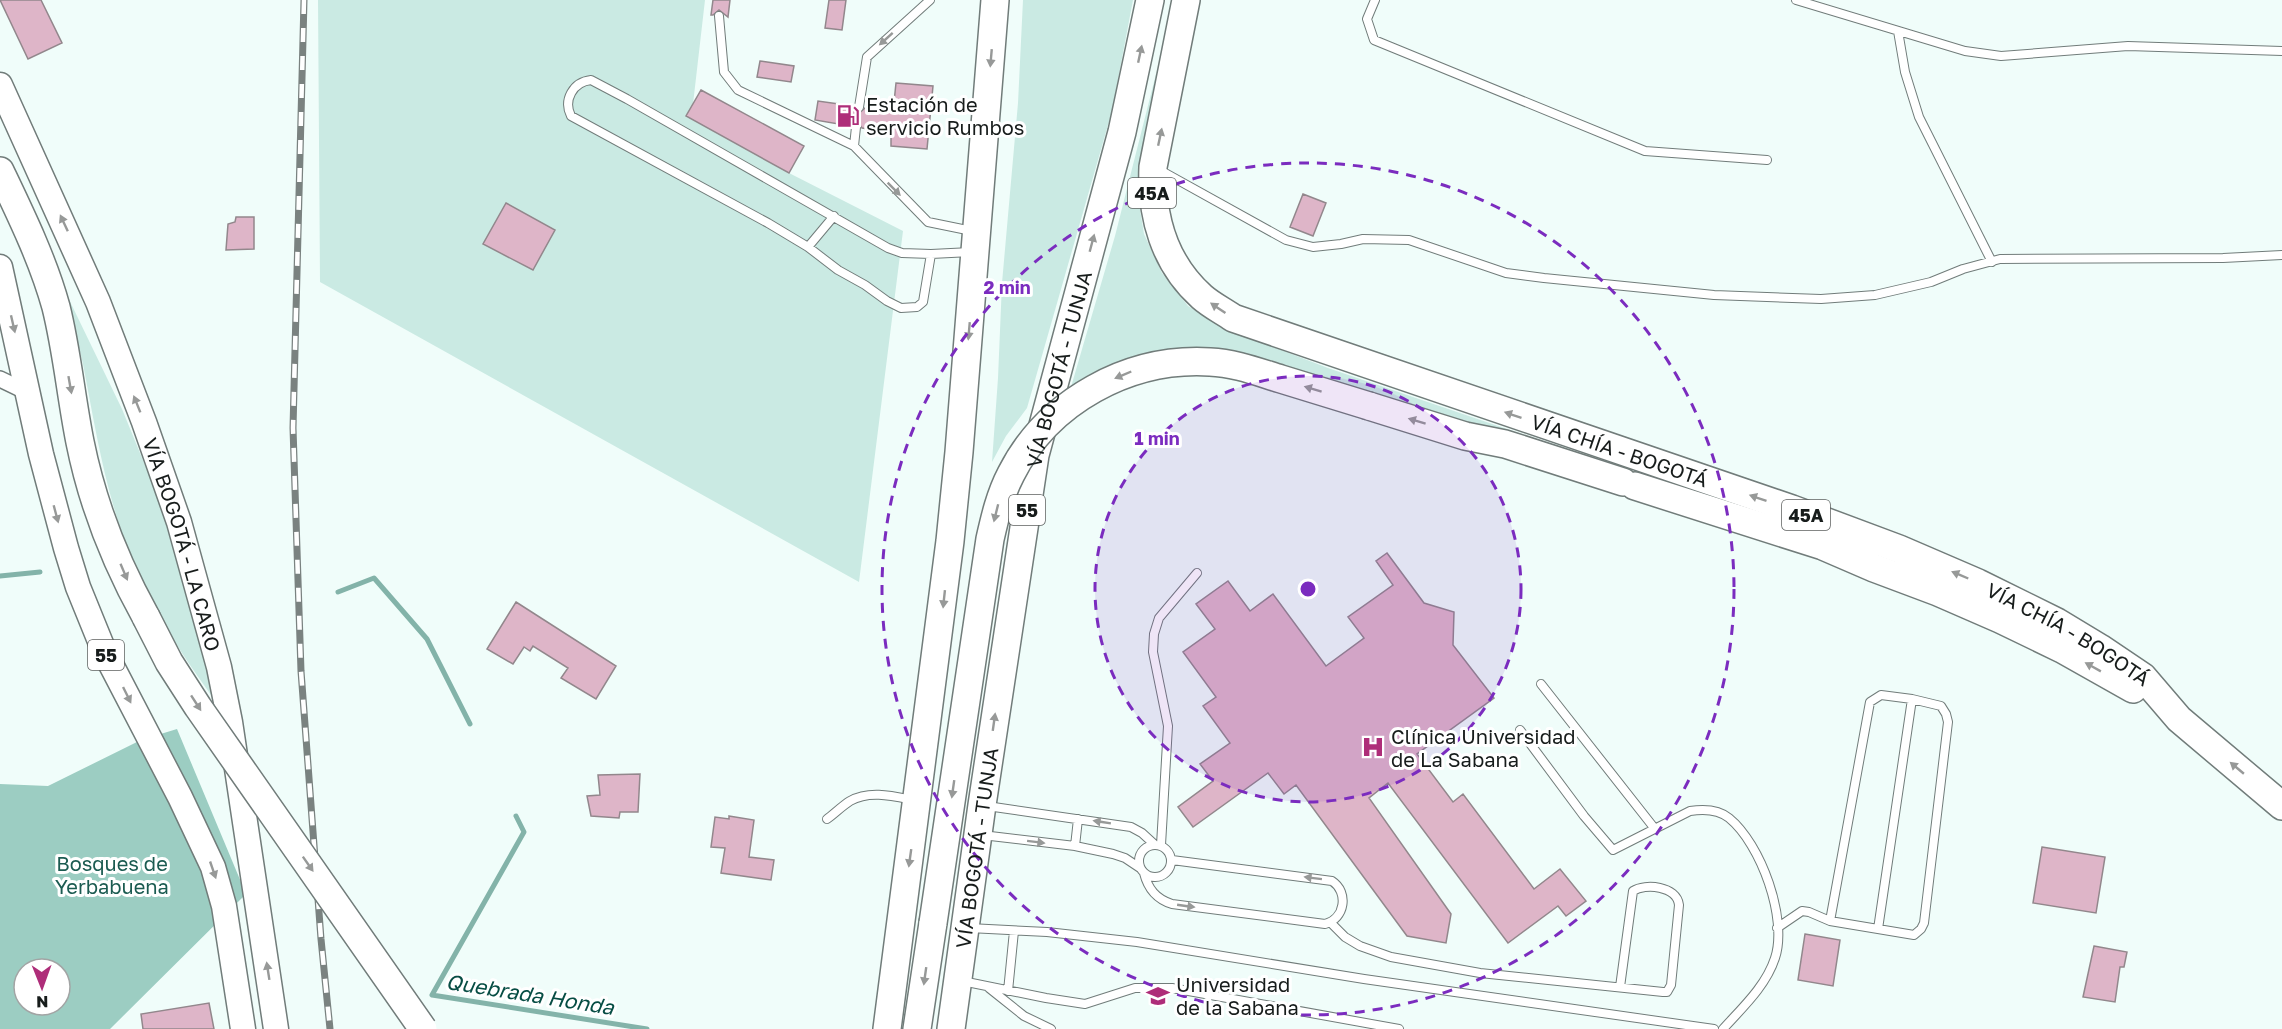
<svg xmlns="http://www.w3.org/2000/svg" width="2282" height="1029" viewBox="0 0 2282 1029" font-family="'Golos Text',sans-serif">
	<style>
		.green { fill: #caeae3 }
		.forest { fill: #9ccdc2; fill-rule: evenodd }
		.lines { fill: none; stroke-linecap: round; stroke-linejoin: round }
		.stream { stroke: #83b3a9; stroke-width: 5 }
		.building { fill: #deb5c8; stroke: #92878c; stroke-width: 1.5 }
		.lane-casing { stroke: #717c7a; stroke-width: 10 }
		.street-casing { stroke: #717c7a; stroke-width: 18 }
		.primary-casing { stroke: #717c7a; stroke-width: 27 }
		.highway-casing { stroke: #717c7a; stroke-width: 30 }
		.lane { stroke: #fff; stroke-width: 8 }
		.street { stroke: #fff; stroke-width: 15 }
		.primary { stroke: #fff; stroke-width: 24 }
		.highway { stroke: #fff; stroke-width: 27 }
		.rail-casing { stroke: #7a8280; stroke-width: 7 }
		.rail { stroke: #fff; stroke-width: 4.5; stroke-dasharray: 14; stroke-linecap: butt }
		.highway-bridge-casing { stroke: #717c7a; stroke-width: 30; stroke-linecap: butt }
		.highway-bridge { stroke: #fff; stroke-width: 27 }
		.oneway { fill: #979998 }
		.ring { fill: none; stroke: #7b2cbf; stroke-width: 3; stroke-dasharray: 10 8 }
		.labels { text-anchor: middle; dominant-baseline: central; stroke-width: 6; stroke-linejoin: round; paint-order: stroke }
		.shield { fill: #fff; stroke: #5d605f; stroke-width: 1.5 }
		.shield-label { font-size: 18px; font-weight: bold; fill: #171c1b }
		.poi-label { font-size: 20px; fill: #171c1b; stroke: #fff; text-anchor: start }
		.street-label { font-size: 20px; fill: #171c1b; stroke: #fff }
		.park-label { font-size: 20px; fill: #1b5b51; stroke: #fff }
		.water-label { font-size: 21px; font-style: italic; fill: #074d44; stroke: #fff }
		.centre { fill: #7b2cbf; stroke: #fff; stroke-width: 3 }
		.ring-label { font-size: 18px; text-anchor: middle; font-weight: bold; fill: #7b2cbf; stroke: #fff; stroke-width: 6; stroke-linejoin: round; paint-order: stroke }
	</style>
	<rect width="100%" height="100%" fill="#f0fdfa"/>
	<path class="green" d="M318,0H705L693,104L686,116L789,173L903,231L859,582L320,282Z
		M1023,0H1133L1112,111L1027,408L1006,436L992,462L998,378L1002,283L1018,103Z
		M1157,70L1137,191L1144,234L1162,273L1188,306L1226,329L1328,368L1753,513L1244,359L1105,371L1071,387L1115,236Z
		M62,285L122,409L176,541L217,703C178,650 143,596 122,533C103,478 94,421 83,364C77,338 69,311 62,285Z"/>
	<path class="forest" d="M177,729L246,894L110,1029H0V784L48,786L141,740ZM24,969H60V1005H24Z"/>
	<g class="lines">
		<path class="stream" d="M0,576L40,572
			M338,592L374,578L427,639L470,724
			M516,816L524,832L432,995L647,1029"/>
	</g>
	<path class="building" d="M0,0H41L62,43L28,59Z
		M713,0H730L728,17L719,10L713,15H711Z
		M829,0H846L842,30L825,28Z
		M760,61L794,66L791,82L757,77Z
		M896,83L933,86L927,149L891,146V132L862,128L857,121L853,122L850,126L815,120L818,101L853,106L855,111L859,113L865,108L893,112Z
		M701,90L804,146L789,173L686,116Z
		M1303,194L1326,203L1313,236L1290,227Z
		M506,203L555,230L533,270L483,244Z
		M236,217H254V249L226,250L228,224L235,222Z
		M1387,553L1424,603L1454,612L1453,645L1494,698L1417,754L1453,802L1463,794L1534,889L1560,869L1586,901L1566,916L1558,906L1508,943L1388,783L1369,798L1451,914L1446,943L1407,936L1296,785L1284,794L1268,773L1193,827L1178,807L1213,781L1200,764L1230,743L1203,706L1216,697L1183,652L1215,629L1196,604L1228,581L1250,611L1273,594L1326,666L1364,638L1348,617L1393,585L1376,561Z
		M516,602L616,666L596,699L561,678L568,668L533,646L530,651L524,647L513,664L487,649Z
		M640,774L638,812H620L619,818L591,816L587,796L600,795L598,775Z
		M729,816L754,820L749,857L774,860L771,880L721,873L725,848L711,847L715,817L729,819Z
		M2042,847L2105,857L2096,913L2033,903Z
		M1805,934L1840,940L1833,986L1798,980Z
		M2094,946L2127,952L2124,967H2120L2115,1002L2083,997Z
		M209,1003L214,1029H143L141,1014Z"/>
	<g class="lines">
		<g class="lane-casing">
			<path id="lane" d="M1375,0L1367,19L1374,40L1645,151L1767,160
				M1796,0L1965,51L2001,56L2128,46L2282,51
				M719,16L724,72L738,90L854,146L928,222L972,231
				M1898,31L1905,72L1919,117L1992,262
				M859,107L867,57L930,0
				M854,146L856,127
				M1158,169L1286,240L1313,247L1341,244L1363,239L1409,240L1506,273L1544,278L1714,295L1821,299L1875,295L1931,282L1963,269L2000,259L2223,258L2282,255
				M808,247L834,216
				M931,254L902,253L888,248L627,99L591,80C573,82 563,100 571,116L768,223L808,247L838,270L865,285L887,301L901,308L917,307L923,302L931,254L971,252
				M1541,684L1655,829
				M1520,730L1584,816L1613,850L1690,811C1703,809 1718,809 1729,818C1761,844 1788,919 1775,958C1766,986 1742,1008 1723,1029
				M987,806L1131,827L1142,833L1154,844
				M827,819C834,814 842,806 850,801C869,790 893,796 913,800
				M982,835L1075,846L1113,854L1125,858L1140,868
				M1139 861a16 16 0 1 1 32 0a16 16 0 1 1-32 0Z
				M1161,845L1168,726L1153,652L1154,634L1159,618L1197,573
				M1075,846L1078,819
				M1144,873C1148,889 1156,899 1172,904L1325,924C1345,919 1349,892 1332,881L1172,860
				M1331,923L1345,937L1360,946L1391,957L1480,973L1663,992H1667L1671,985L1679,905C1677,886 1645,883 1633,891L1620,987
				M969,928L1047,932L1137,942L1364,979L1714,1029
				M1777,928L1802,911L1809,912L1830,921L1914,935L1921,929L1924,923L1948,722L1946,714L1941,706L1912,699L1881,695L1870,702L1830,921
				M1878,929L1912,699
				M962,981L1046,998L1085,1004L1135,988H1172L1399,1029
				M989,988L1024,1016L1051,1029
				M1008,991L1014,931"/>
		</g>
		<g class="street-casing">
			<path id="street" d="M0,379L29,393"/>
		</g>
		<g class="primary-casing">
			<g id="primary">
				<path id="s1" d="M0,85L98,302L144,422L179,522L219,667L230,722L276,1029"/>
				<path d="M0,267L41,454L66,548L78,587L104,651L180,797L213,867L224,906L243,1029"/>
			</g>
		</g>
		<g class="highway-casing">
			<g id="highway">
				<path id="s2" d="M1186,0L1153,167C1151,216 1164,263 1202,297C1211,305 1223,311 1233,318L1792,509L1899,549L1978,583L2057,622L2100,648L2143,677L2179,719L2282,806"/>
				<path d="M0,171C21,215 43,260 56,307C67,351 71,397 80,442C92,502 116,563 146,617"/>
				<path d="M1369,406L1465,436L1505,444L1623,482"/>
				<path d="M1635,486L1823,546L1874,568L1938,592L2000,619L2062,649L2133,689"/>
				<path d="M887,1029L950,541L959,452L995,0"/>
				<path d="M917,1029L933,923"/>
				<path id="s3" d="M951,1029L982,805L1035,455L1122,132L1150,0"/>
			</g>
		</g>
		<use href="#lane" class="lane"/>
		<use href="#street" class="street"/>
		<use href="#primary" class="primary"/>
		<use href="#highway" class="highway"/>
		<g class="rail-casing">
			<path id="rail" d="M304,0L293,428L301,671L321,939L330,1029"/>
		</g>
		<use href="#rail" class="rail"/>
		<g class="highway-bridge-casing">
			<path id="highway-bridge" d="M146,617L169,662L198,707L423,1029
				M933,923L990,539C995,517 1000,495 1011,474C1048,401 1129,357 1210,362C1235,363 1258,372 1281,379C1310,388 1339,397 1369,406"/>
		</g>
		<use href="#highway-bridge" class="highway-bridge"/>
	</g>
	<defs><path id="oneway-solid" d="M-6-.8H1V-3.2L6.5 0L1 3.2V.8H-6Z" transform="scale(1.5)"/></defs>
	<g class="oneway">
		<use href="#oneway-solid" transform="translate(886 39) rotate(138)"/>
		<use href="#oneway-solid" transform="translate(1140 54) rotate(-78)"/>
		<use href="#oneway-solid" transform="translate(991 58) rotate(95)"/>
		<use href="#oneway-solid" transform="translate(1160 137) rotate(-78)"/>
		<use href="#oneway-solid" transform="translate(894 189) rotate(45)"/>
		<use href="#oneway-solid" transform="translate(64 223) rotate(-115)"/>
		<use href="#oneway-solid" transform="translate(1092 243) rotate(-75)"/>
		<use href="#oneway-solid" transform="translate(1218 308) rotate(-146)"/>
		<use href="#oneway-solid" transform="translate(13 324) rotate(77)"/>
		<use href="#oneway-solid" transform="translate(969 331) rotate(95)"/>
		<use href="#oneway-solid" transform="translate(1123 375) rotate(157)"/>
		<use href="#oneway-solid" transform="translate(70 385) rotate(80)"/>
		<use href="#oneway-solid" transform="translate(1313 389) rotate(-163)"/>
		<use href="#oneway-solid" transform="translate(137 404) rotate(-112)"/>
		<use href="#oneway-solid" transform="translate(1513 415) rotate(-161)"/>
		<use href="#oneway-solid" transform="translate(1417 421) rotate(-163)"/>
		<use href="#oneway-solid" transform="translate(1758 498) rotate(-161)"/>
		<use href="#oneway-solid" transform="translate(996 513) rotate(104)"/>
		<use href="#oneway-solid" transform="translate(56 514) rotate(75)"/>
		<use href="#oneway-solid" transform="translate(124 572) rotate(67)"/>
		<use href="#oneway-solid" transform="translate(1960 575) rotate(-157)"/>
		<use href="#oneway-solid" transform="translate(944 599) rotate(96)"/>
		<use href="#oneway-solid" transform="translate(2093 667) rotate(-151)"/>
		<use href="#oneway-solid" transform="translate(127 695) rotate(64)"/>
		<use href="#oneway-solid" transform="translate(196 703) rotate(57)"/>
		<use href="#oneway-solid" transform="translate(994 722) rotate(-82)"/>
		<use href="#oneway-solid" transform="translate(2237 768) rotate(-140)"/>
		<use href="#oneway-solid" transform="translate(953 789) rotate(98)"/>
		<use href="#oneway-solid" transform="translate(1102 822) rotate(-171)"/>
		<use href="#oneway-solid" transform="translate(1036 842) rotate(7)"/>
		<use href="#oneway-solid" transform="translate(910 858) rotate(98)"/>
		<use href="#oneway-solid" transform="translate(308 864) rotate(55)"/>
		<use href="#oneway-solid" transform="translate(213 870) rotate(71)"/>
		<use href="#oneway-solid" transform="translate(1313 878) rotate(-173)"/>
		<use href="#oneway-solid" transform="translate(1186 906) rotate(8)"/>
		<use href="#oneway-solid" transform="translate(268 971) rotate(-99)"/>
		<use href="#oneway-solid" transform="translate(925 976) rotate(98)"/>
	</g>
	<circle cx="1308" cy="589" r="213" fill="#7b2cbf" fill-opacity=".12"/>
	<g class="ring">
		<circle cx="1308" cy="589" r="213"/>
		<circle cx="1308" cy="589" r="426"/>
	</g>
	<defs>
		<g id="fuel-bare" transform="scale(1.8)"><path d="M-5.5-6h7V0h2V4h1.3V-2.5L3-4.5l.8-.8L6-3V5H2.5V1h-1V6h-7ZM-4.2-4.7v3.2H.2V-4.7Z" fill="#ae2d79" stroke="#fff" stroke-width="2.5" paint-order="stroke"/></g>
		<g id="hospital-bare" transform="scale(1.8)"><path d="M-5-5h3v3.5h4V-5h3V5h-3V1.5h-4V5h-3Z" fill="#ae2d79" stroke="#fff" stroke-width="2.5" paint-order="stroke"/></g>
		<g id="university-bare" transform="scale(1.8)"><path d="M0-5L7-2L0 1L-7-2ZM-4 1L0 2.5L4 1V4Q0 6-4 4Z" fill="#ae2d79" stroke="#fff" stroke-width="2.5" paint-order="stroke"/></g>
	</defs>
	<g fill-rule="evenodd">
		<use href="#fuel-bare" x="848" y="116"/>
		<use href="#hospital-bare" x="1373" y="747"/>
		<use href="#university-bare" x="1158" y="996"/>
	</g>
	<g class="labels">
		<g class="shield">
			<rect x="1128" y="178" width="48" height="30" rx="4.5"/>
			<rect x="1009" y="495" width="36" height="30" rx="4.5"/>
			<rect x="1782" y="500" width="48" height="30" rx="4.5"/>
			<rect x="88" y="640" width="36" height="30" rx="4.5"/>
		</g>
		<g class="shield-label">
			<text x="1152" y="193">45A</text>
			<text x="1027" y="510">55</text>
			<text x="1806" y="515">45A</text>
			<text x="106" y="655">55</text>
		</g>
		<g class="poi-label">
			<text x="866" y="104">Estación de<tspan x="866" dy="23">servicio Rumbos</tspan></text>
			<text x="1391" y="736">Clínica Universidad<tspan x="1391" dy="23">de La Sabana</tspan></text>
			<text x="1176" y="984">Universidad<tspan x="1176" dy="23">de la Sabana</tspan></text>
		</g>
		<g class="street-label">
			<text stroke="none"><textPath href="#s3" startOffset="669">VÍA BOGOTÁ - TUNJA</textPath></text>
			<text stroke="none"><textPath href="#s2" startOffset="760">VÍA CHÍA - BOGOTÁ</textPath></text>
			<text stroke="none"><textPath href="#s1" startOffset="495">VÍA BOGOTÁ - LA CARO</textPath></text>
			<text stroke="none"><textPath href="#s2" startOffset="1246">VÍA CHÍA - BOGOTÁ</textPath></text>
			<text stroke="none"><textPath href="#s3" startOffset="183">VÍA BOGOTÁ - TUNJA</textPath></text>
		</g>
		<g class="park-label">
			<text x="112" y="863">Bosques de<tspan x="112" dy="23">Yerbabuena</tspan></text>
		</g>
		<g class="water-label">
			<text transform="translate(530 994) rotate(9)">Quebrada Honda</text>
		</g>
	</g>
	<circle cx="1308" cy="589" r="9" class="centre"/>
	<g class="ring-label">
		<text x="1007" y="294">2 min</text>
		<text x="1157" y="445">1 min</text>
	</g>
	<g transform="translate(42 987) rotate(179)"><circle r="28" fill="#ffffff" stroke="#a2a4a4" stroke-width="1.5"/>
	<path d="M0-4.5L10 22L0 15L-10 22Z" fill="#ae2d79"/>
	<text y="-9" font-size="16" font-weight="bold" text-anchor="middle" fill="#171c1b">N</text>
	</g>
</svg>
